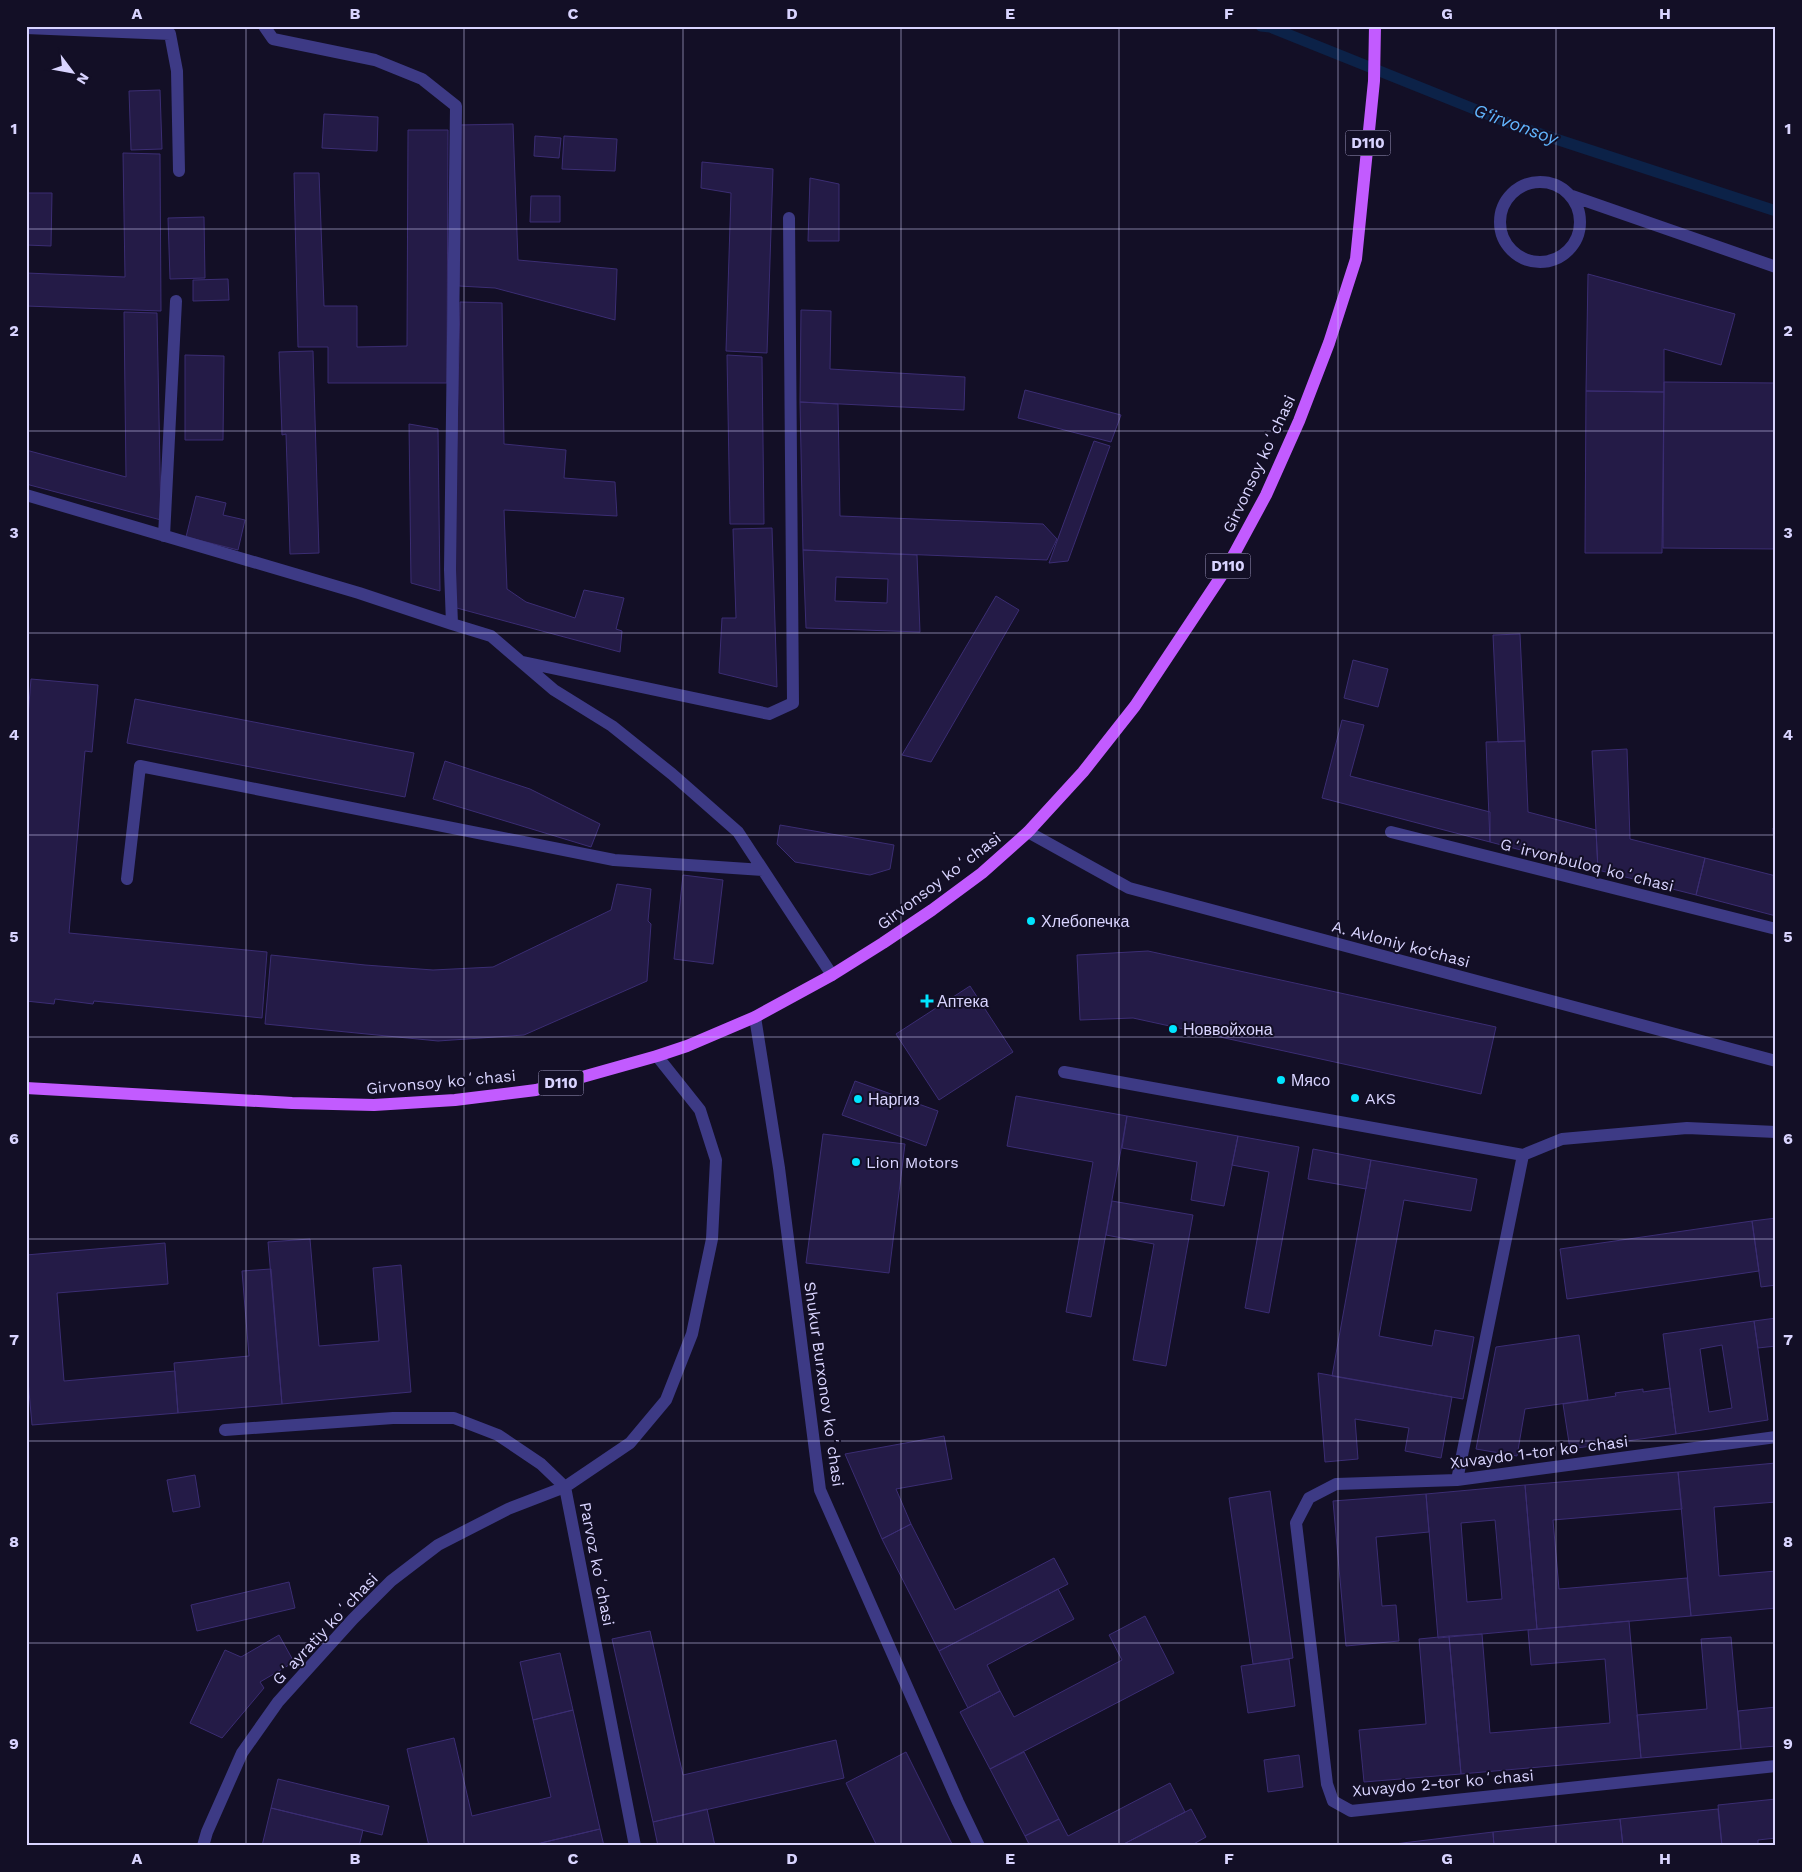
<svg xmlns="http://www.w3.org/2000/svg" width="1802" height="1872" viewBox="0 0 1802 1872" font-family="'Work Sans',sans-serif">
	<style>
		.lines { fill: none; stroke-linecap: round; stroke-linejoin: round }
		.stream { stroke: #0c2248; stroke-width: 11 }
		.building { fill: #241b47; stroke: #3b2d73; fill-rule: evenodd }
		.minor { stroke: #3d3a85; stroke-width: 12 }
		.major { stroke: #c25bff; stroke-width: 12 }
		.grid { fill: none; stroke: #d9d4ff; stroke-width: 1; stroke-opacity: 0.55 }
		.poi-dot { fill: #00e5ff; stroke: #130f26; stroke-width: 2 }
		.labels { text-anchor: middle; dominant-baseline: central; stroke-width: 4; stroke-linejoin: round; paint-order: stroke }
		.shield { fill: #130f26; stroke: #9e99be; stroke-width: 1 }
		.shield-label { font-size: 15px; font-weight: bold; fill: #d9d4ff }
		.street-label { font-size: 16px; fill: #d9d4ff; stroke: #130f26 }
		.poi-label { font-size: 16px; fill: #d9d4ff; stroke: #130f26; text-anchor: start }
		.water-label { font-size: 18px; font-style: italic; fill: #62b6ff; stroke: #130f26 }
		.neatline { fill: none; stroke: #d9d4ff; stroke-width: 2 }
		.grid-label { font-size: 16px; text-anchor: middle; font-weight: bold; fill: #d9d4ff }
	</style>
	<rect width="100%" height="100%" fill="#130f26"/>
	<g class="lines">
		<path class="stream" d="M1261,26L1270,27L1519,127L1776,211"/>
	</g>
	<path class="building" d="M160,90L162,149L131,150L129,91Z
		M324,114L378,117L377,151L322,148Z
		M513,124L518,260L617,269L615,320L495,288L459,286L458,125Z
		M408,130H448L447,383H328V347H298L294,173H319L324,306H357V347L407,346Z
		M535,136L561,138L559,158L534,156Z
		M564,136L617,139L615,171L562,169Z
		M123,153L160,154L161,311L26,306V273L125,277Z
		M702,162L773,169L767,353L726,351L731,193L701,188Z
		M810,178L839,184V241H808Z
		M26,193H52L51,246L26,245Z
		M531,196H560V222H530Z
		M204,217L205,278L170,279L168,218Z
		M1588,274L1735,314L1721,365L1664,349V392L1586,391Z
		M228,279L229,300L193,301V280Z
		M460,302L502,303L504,444L566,450L564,478L615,482L617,516L504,510L507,589L526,602L575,618L584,590L624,598L616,629L622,631L620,652L453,607Z
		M801,310L831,311L830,369L965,377L964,410L800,402Z
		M124,312L157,313L161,520L26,484V450L126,477Z
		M313,351L319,553L290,554L286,434L282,435L279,352Z
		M185,355L224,356L223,440H185Z
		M727,355L762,357L764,524H730Z
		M1664,382L1776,383V549L1663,548Z
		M1025,390L1121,415L1111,442L1018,418Z
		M1586,391L1664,392L1662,553H1585Z
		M800,402L838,404L840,516L1043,524L1057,539L1047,560L803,550Z
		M409,424L438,429L440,591L411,583Z
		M1094,441L1110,446L1068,561L1049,563Z
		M196,496L226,503L223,515L245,520L238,550L186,537Z
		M772,528L777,687L719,673L722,618H736L733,529Z
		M803,550L917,555L920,632L806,628ZM836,577L888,579L887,603L835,601Z
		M996,596L1019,610L931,762L902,755Z
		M1520,634L1525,741L1498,742L1493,635Z
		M1353,660L1388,669L1378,707L1344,698Z
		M31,679L98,685L92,752L85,751L69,933L267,952L262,1018L94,1001L93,1004L55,999L54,1004L26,1001V741Z
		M135,699L414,753L405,797L127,743Z
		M1342,720L1364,725L1350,776L1490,812V842L1322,798Z
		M1525,741L1528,812L1596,830L1598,870L1490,842L1486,742Z
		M1627,749L1630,839L1705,858L1696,895L1598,870L1592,751Z
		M445,761L530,789L600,824L591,847L433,799Z
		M780,825L894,845L890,869L870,875L795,862L777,844Z
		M1776,827V916L1696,895L1705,858L1776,876L1773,828Z
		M683,875L723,880L713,964L674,959Z
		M617,884L651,889L648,921L651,924L647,981L524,1035L438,1041L265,1024L271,955L365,965L433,970L493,967L611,910Z
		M1148,951L1496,1027L1481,1094L1133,1018L1080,1020L1077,955Z
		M970,986L1013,1052L939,1100L896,1034Z
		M855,1081L938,1111L926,1146L842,1115Z
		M1016,1096L1127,1116L1091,1317L1066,1312L1093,1162L1007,1146Z
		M1127,1116L1238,1136L1224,1206L1191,1200L1197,1162L1122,1148Z
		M823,1134L905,1144L889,1273L806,1263Z
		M1238,1136L1299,1147L1269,1313L1245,1308L1269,1172L1232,1165Z
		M1313,1149L1371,1160L1366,1189L1308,1179Z
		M1371,1160L1477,1179L1471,1211L1404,1200L1379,1336L1432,1346L1435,1330L1474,1337L1463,1399L1332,1376Z
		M1112,1201L1193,1215L1166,1366L1133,1360L1154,1244L1106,1235Z
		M1776,1218V1285L1761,1287L1752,1221Z
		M1752,1221L1759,1271L1567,1299L1560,1249Z
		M310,1239L319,1346L379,1341L373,1268L401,1265L411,1392L282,1404L268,1242Z
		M165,1243L168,1284L57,1293L64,1381L175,1371L178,1413L32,1425L26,1358V1255Z
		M271,1269L282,1404L178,1413L174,1363L249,1356L242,1271Z
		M1776,1318V1346L1758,1348L1754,1321Z
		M1754,1321L1768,1420L1676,1434L1663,1334ZM1722,1345L1732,1408L1709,1412L1700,1349Z
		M1579,1335L1588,1400L1525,1409L1517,1456L1476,1449L1496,1347Z
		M1318,1373L1452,1397L1441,1458L1405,1451L1409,1428L1355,1419L1358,1459L1325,1462Z
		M1670,1388L1676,1434L1570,1449L1563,1404L1616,1396L1615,1393L1643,1389V1392Z
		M944,1436L952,1479L896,1489L911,1524L882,1539L845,1454Z
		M1776,1463V1502L1714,1507L1719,1576L1776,1571V1608L1691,1616L1678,1472Z
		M1678,1472L1682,1509L1553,1520L1559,1589L1687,1578L1691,1616L1537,1629L1525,1485Z
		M195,1475L200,1507L173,1512L167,1480Z
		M1525,1485L1537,1629L1438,1638L1426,1494ZM1495,1520L1502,1599L1467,1602L1461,1523Z
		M1270,1491L1293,1658L1253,1664L1229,1498Z
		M1426,1494L1429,1532L1376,1537L1382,1606L1396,1605L1399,1641L1346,1646L1333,1501Z
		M911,1524L955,1610L1054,1558L1068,1584L939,1651L882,1539Z
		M289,1582L295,1608L197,1631L191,1605Z
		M1058,1589L1074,1619L987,1665L1000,1691L968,1708L939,1651Z
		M1145,1616L1174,1673L990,1769L960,1712L1000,1691L1014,1717L1122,1660L1109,1635Z
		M1629,1621L1641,1758L1461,1774L1449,1636L1482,1634L1490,1733L1610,1723L1605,1659L1531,1665L1528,1630Z
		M650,1631L683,1775L836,1740L844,1778L653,1822L612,1639Z
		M279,1635L294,1662L260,1682L264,1688L222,1738L190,1723L225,1650L241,1657Z
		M1449,1636L1461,1774L1364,1782L1359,1730L1426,1724L1419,1639Z
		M1731,1637L1741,1749L1641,1758L1637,1715L1707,1709L1701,1639Z
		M560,1653L573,1710L533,1720L520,1662Z
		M1289,1659L1295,1706L1248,1713L1241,1666Z
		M1776,1707V1746L1741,1749L1738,1711Z
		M573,1710L600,1829L528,1846H429L407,1749L454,1738L472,1816L551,1797L533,1720Z
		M906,1752L953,1846H877L846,1783Z
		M1024,1752L1059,1819L1025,1836L990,1769Z
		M1299,1755L1303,1787L1268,1792L1264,1760Z
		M278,1779L389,1806L382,1835L271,1808Z
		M1170,1783L1185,1812L1120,1846H1030L1025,1836L1059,1819L1068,1836Z
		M1776,1799V1838L1758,1840V1846H1722L1718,1805Z
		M271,1808L363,1830L359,1846H262Z
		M707,1809L715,1846H658L653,1822Z
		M1191,1809L1206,1837L1190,1846H1120Z
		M1718,1809L1722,1846H1623L1620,1819Z
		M1620,1819L1623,1846H1494L1493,1832Z
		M600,1829L604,1846H542L541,1843Z
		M1493,1832L1494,1846H1378Z"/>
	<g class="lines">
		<path class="minor" d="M264,26L273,39L375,60L422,79L456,106L450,570L452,624L491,636L554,690L612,726L672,774L738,832L832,975
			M26,28L170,34L177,71L179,171
			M1500 222a40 40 0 1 1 80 0a40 40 0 1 1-80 0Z
			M1572,196L1776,267
			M26,495L359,593L452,624
			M164,536L176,301
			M523,662L769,714L793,703L789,218
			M1028,832L1129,888L1776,1061
			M1391,832L1776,929
			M127,879L140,766L614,860L763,870
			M755,1017L779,1168L820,1490L958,1802L979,1846
			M1064,1072L1523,1155L1457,1480
			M1523,1155L1562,1139L1687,1128L1776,1132
			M1776,1437L1457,1480L1336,1484L1309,1498L1296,1523L1327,1784L1333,1801L1351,1811L1776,1766
			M203,1846L207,1832L242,1753L278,1702L353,1619L391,1581L438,1545L508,1509L565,1487L541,1464L498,1435L454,1418H393L225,1430
			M635,1846L565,1487L630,1443L666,1400L692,1334L712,1239L716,1160L700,1110L657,1056"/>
		<path class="major" d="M26,1088L292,1103L374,1105L455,1100L536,1090L657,1056L687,1046L755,1017L832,975L883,943L932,910L982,873L1028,832L1083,772L1135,706L1226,569L1266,495L1299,421L1329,343L1356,259L1374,81L1375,26"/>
	</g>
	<path class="grid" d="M246,26V1846M464,26V1846M683,26V1846M901,26V1846M1119,26V1846M1338,26V1846M1556,26V1846M26,229H1776M26,431H1776M26,633H1776M26,835H1776M26,1037H1776M26,1239H1776M26,1441H1776M26,1643H1776"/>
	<g class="poi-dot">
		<circle cx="1031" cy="921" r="5"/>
		<path d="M924.5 993.5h5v5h5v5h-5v5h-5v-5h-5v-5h5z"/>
		<circle cx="1173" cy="1029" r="5"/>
		<circle cx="1281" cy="1080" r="5"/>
		<circle cx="1355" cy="1098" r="5"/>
		<circle cx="858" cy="1099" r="5"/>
		<circle cx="856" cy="1162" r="5"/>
	</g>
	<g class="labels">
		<g class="shield">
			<rect x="1345.5" y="130.5" width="45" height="25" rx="4"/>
			<rect x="1205.5" y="553.5" width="45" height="25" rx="4"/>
			<rect x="538.5" y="1070.5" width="45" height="25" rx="4"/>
		</g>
		<g class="shield-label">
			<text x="1368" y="143">D110</text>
			<text x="1228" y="566">D110</text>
			<text x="561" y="1083">D110</text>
		</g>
		<g class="street-label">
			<text transform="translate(1259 464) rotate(-65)">Girvonsoy koʻchasi</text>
			<text transform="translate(1587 865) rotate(14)">Gʻirvonbuloq koʻchasi</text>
			<text transform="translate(939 881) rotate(-37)">Girvonsoy koʻchasi</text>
			<text transform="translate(1401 944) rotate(15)">A. Avloniy ko‘chasi</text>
			<text transform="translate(441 1082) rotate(-5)">Girvonsoy koʻchasi</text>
			<text transform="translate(824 1384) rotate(82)">Shukur Burxonov koʻchasi</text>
			<text transform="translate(1539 1452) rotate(-7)">Xuvaydo 1-tor koʻchasi</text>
			<text transform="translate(597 1564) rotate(79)">Parvoz koʻchasi</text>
			<text transform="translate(325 1629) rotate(-47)">Gʻayratiy koʻchasi</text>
			<text transform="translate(1443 1783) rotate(-5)">Xuvaydo 2-tor koʻchasi</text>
		</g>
		<g class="poi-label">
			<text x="1041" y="921">Хлебопечка</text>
			<text x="937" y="1001">Аптека</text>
			<text x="1183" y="1029">Новвойхона</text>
			<text x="1291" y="1080">Мясо</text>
			<text x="1365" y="1098">AKS</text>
			<text x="868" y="1099">Наргиз</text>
			<text x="866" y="1162">Lion Motors</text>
		</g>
		<g class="water-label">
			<text transform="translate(1516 124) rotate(20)">G‘irvonsoy</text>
		</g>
	</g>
	<rect width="1802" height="1872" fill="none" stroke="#130f26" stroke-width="55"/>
	<g transform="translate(72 72) rotate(122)" stroke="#130f26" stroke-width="4" paint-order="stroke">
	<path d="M0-4L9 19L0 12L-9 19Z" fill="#d9d4ff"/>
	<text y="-8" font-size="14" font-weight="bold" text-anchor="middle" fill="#d9d4ff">N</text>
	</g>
	<rect x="28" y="28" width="1746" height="1816" class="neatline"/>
	<g class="grid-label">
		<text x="137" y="19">A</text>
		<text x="355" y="19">B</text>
		<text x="573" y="19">C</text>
		<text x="792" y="19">D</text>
		<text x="1010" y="19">E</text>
		<text x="1229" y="19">F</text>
		<text x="1447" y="19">G</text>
		<text x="1665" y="19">H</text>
		<text x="14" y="134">1</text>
		<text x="1788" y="134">1</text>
		<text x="14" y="336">2</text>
		<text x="1788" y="336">2</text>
		<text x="14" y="538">3</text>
		<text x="1788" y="538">3</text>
		<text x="14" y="740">4</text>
		<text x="1788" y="740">4</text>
		<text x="14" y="942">5</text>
		<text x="1788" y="942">5</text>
		<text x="14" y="1144">6</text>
		<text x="1788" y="1144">6</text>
		<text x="14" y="1345">7</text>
		<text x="1788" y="1345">7</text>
		<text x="14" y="1547">8</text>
		<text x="1788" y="1547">8</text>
		<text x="14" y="1749">9</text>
		<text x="1788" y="1749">9</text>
		<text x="137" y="1864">A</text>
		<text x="355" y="1864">B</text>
		<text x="573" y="1864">C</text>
		<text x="792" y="1864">D</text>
		<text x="1010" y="1864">E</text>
		<text x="1229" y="1864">F</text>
		<text x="1447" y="1864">G</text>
		<text x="1665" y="1864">H</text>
	</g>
</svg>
